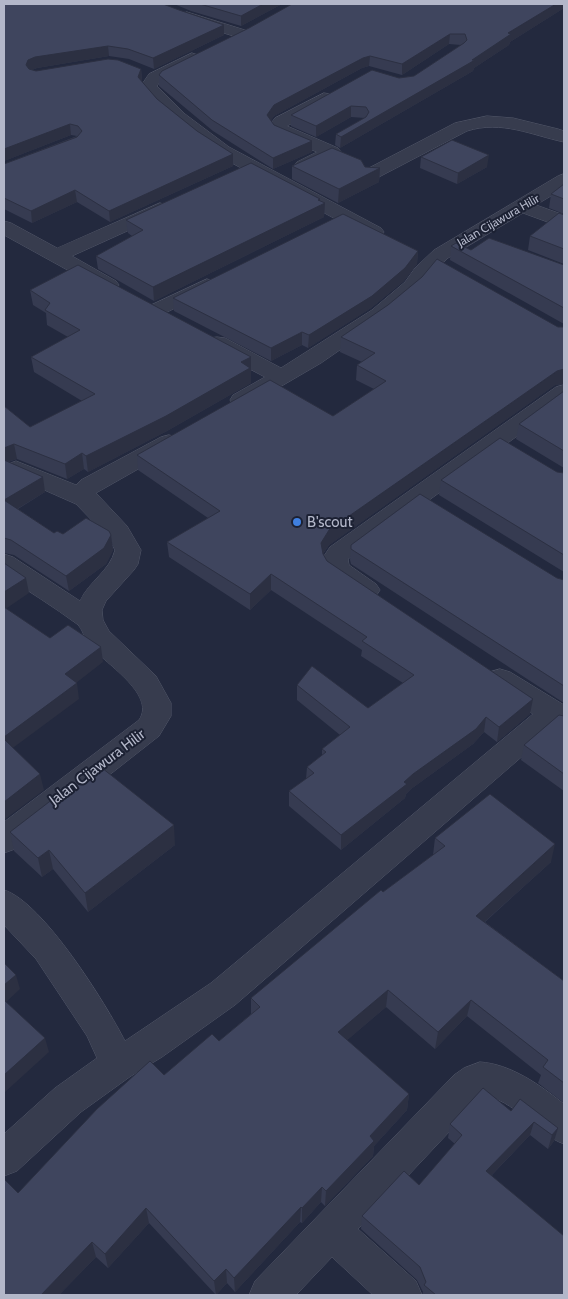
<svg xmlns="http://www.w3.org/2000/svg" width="568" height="1299" viewBox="0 0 568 1299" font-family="Cabin,sans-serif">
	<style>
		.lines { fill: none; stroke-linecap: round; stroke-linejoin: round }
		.minor-casing { stroke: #525769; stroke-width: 1 }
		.minor { fill: #373c4e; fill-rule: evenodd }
		.wall { fill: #363b51 }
		.shaded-wall { fill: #2c3042 }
		.building { fill: #3f455e; stroke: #2c3042 }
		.shop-dot { fill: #3f7fe0; stroke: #1c2133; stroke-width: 2 }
		.labels { text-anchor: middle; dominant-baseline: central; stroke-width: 4; stroke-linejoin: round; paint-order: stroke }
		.far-street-label { font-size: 12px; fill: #b3b7c9; stroke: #1c2133 }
		.poi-label { font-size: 15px; fill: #b3b7c9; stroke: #1c2133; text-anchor: start }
		.street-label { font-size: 15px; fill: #b3b7c9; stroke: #1c2133 }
	</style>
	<rect width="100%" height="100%" fill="#23293e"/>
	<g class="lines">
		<g class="minor-casing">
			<path id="minor" d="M187,12L248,31L251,34L248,37L243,39L182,20L179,17L182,14Z
				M192,53L198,55L200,58L198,61L161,80L157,86L185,114L229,147L381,228L384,232L381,236L374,238L367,236L217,155L173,122L140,87L149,74Z
				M324,93L330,94L332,98L330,102L287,126L338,148L341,152L338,156C326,162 311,173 297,170L294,166L297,162L317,152L276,135L269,126L275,118Z
				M487,116L513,118L558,129L564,131V142C531,135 502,120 467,131L377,178L371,179L365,178L362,174L365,170L455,123Z
				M564,174V188L536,205L564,215V228L523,213L448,258L430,276L420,290L386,318L321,363L249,405L241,407L233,405L230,400L233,395L265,377L209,348L206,343L209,338L217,337L225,338L281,368L372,310L405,282L415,268L434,250L558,176Z
				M160,203L167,205L169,209L167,213L72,256L116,281L119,285L116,289L109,291L102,289L4,235V221L11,223L57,248Z
				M207,279L214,281L217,285L214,289L161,315L154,317L147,315L144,311L147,307Z
				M564,385V402L348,559L349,565L376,584L380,590L376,596L367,599L358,596L328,575L324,569L322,559L330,547L556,387Z
				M169,435L177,437L181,442L177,447L96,493L127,526L141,550L138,564L134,570L106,601L102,610L103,620L109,631L156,676L171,703V716L159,736L15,849L4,853V822L139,720C157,694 103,662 88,644C84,638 83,629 77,624C54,607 28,591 4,575V554L13,557L80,601C89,581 110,571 115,550L108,537L76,504L8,474L4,469L8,464L16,461L76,485L81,480L161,437Z
				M500,669L510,672L564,705V731L555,728L235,1005L162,1057L131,1076L81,1112L17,1171L4,1176V1134L55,1088L97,1058L87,1036L36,959L4,925V890C43,902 106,1004 125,1041L211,983L533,714L490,686L486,679L490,672Z
				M480,1062C511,1064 540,1085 564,1104V1144C536,1134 513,1098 483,1096L480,1099L358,1229L416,1281L422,1295H373L332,1257L296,1295H249L255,1281L454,1075L464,1068Z"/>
		</g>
		<use href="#minor" class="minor"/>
	</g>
	<path class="wall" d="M4,4L224,35L154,69L129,59L109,56L37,68L32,70L36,71L141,69L142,80L141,82L157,99L233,166L110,222L77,202L32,223L4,209V164L77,136L71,135L4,161Z
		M174,4H282L241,26L191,11Z
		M564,4V8L510,42L509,45L474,68L473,71L340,148L335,145L336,134L365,118L351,117L316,137L291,126V115L399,78L414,76L461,45L449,44L402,75L369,66L362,68L274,116L271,120L274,125L312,141V152L273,169L213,131L159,86V75L249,28Z
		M421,157L487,167L457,184L420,168Z
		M292,166L365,167L380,168L379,182L338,203L292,179Z
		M564,184V214L549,208L551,194Z
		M320,201L325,203L324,217L154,301L98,269L96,256L132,236L128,233L126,220Z
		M564,215V264L528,250L530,236Z
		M451,246L471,250L564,265V324L450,260Z
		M418,251L417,264L404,281L371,308L308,348L302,345L271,361L174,311L173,298Z
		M30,290L251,372V383L167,431L88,472L84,469L67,479L17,459L8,462L45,492L18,509L54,533L63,534L111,535L113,550L106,564L69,591L14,555L4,553V406L30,427L82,401L34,372L31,357L68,337L47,325L46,313L33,305Z
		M558,327H564V384L555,385L329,545L323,554L327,561L530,714L497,742L484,732L473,744L411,789L406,794L405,798L341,850L289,806V791L306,779L307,767L322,755V749L340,735L297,700V685L368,708L403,683L361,656L362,650L271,590L250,610L169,557L167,542L208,518L138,470L137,455L333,416L374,389L356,380L357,365L362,362L340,352L341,337Z
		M564,391V468L516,439L519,424Z
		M557,472L564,473V572L439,495L441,480Z
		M351,545L557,578L564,580V703L351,564L350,560Z
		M564,716V791L521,760L524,745Z
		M65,794L175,845L88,912L53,869L42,877L14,851L10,832Z
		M435,838L551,862L485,922L564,981V1103L538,1083L541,1075L467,1016L435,1049L386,1007L347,1040L409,1094L407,1110L374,1146L373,1156L325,1206L321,1202L302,1223L300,1222L235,1292L227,1283L216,1295L149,1223L108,1268L96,1257L59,1295H4L18,1193L164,1075L219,1041L251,1014V998L383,892L433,855Z
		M511,1111L558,1128L554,1141L548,1149L530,1135L492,1175L564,1295H422L423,1292L417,1280L361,1229L362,1216L419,1185L455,1144L448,1138L450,1124Z"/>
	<path class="shaded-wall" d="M263,4H282L241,26V16Z
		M556,4H564V8L510,42L509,45L474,68L473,71L340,148L341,137L472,60L508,33Z
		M224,25V35L154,69L153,58Z
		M450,34L449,44L402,75V64Z
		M108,46L109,56L37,68L29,71L26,65L28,60L35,57Z
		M370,56L369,66L362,68L274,116L267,126V115L274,105L363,58Z
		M141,69L142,80L139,88L138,77Z
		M351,106V117L316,137V126Z
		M70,124L71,135L4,161V149Z
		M312,141V152L273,169V158Z
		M233,154V166L110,222L109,211Z
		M489,155L487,167L457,184L458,173Z
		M380,168L379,182L338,203L339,189Z
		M75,190L77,202L32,223L31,211Z
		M320,199V206L325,203L324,217L154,301L153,287Z
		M418,251L417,264L404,281L371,308L308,348L309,335Z
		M302,332V345L271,361V348Z
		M251,357V383L167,431L88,472L86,456L241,362Z
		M564,369V384L555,385L329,545L320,558L321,543L329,530L557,371Z
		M14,444L17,459L7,462L4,466V448Z
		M82,453L84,469L67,479L65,464Z
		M43,477L45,492L7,515L4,500Z
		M111,535L113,550L106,564L69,591L66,576Z
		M271,574V590L250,610V594Z
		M26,578L29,593L4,610V592Z
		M101,647L103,662L67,690L65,674Z
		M77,683L79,699L6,753L4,745V737Z
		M533,699L530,714L497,742L499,727Z
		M486,717L484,732L473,744L411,789L406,794L405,798L341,850V835L413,774Z
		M40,774L44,790L4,820V802Z
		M174,825L175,845L88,912L85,893Z
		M555,844L551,862L472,933L476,916Z
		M49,850L53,869L42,877L38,858Z
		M16,975L20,989L4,1004V985Z
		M388,990L386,1007L337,1049L338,1032Z
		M471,1000L467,1016L435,1049L438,1032Z
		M45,1038L49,1052L4,1093V1075Z
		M409,1094L407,1110L374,1146L373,1156L325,1206L326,1191L370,1136Z
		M534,1122L530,1135L483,1184L486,1171Z
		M558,1128L554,1141L548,1149L552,1135Z
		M322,1187L321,1202L302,1223V1208Z
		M301,1207L300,1222L235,1292L234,1278Z
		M146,1208L149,1223L108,1268L105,1254Z
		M92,1242L96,1257L59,1295H41Z
		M226,1269L227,1283L216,1295L214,1281Z"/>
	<path class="building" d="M4,4H163L179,10L224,25L153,58L128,49L108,46L35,57L28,60L26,65L29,69L36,71L108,59L118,60L141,69L138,77L157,99L197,131L233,154L109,211L75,190L31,211L4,198V164L77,137L82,131L78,126L70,124L4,149Z
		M200,4H263L241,16Z
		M292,4H556L508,33L511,34L472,60H475L341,137L336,134L366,117L369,112L366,107L351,106L316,126L291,115L372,70L399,78L414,76L464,43L467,40L465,34H450L402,64L370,56L363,58L274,105L267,115L274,125L312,141L273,158L212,120L159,75L162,71L249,28Z
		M452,140L489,155L458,173L421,157Z
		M332,148L361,160L365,167L380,168L339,189L292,166Z
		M251,163L320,199L318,200L325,203L153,287L96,256L143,230L126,220Z
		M564,184V199L551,194Z
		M559,213L564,215V249L530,236Z
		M343,214L418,251L405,268L372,296L309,335L302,332L271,348L173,298Z
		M489,238L564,265V308L451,246L456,243L471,250Z
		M437,259L558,327H564V369L557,371L329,530L321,543L323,554L327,561L533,699L499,727L486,717L476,729L413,774L404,782L407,784L341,835L289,791L314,773L307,767L326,752L322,749L350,727L297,685L312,666L368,708L414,675L362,641L367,637L271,574L250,594L167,542L220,511L137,455L270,380L333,416L386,381L357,365L375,353L341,337L388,305L422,277Z
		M78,265L251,357L241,362L250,368L166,416L86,456L82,453L65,464L14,444L4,448V406L30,427L95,394L31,357L80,330L45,310L50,303L30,290Z
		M564,391V451L519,424Z
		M500,438L557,472L564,473V555L441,480Z
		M4,459V460L43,477L4,500L54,533L57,531L63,534L86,518L109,531L111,535L104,548L66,576L11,540L4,538Z
		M420,494L557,578L564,580V686L351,549V545Z
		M4,563L26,578L4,592Z
		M4,607L50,638L68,625L101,647L65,674L77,683L4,737Z
		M559,715L564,716V774L524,745Z
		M4,739L40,774L4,802Z
		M102,768L174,825L85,893L49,850L38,858L10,832L62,792L65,794Z
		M490,794L555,844L476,916L564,981V1083L543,1067L548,1060L471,1000L438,1032L388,990L338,1032L409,1094L370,1136L374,1141L326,1191L322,1187L302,1208L301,1207L234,1278L226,1269L214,1281L146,1208L105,1254L92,1242L41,1295H4V1179L18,1193L97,1109L150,1061L164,1075L212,1034L219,1041L260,1007L251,998L381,890L383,892L445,846L435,838Z
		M4,963L16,975L4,985Z
		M4,1000L45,1038L4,1075Z
		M483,1088L511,1111L520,1099L558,1128L552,1135L534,1122L486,1171L564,1236V1295H436L424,1285L426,1282L420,1267L362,1216L404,1171L419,1185L462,1135L450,1124Z"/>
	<circle class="shop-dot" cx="297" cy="522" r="5"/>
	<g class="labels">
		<g class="far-street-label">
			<text transform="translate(498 220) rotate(-30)">Jalan Cijawura Hilir</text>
		</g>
		<g class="poi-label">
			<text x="307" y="522">B'scout</text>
		</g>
		<g class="street-label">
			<text transform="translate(97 767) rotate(-37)">Jalan Cijawura Hilir</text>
		</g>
	</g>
	<rect width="568" height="1299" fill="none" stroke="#b3b7c9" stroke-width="10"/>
</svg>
